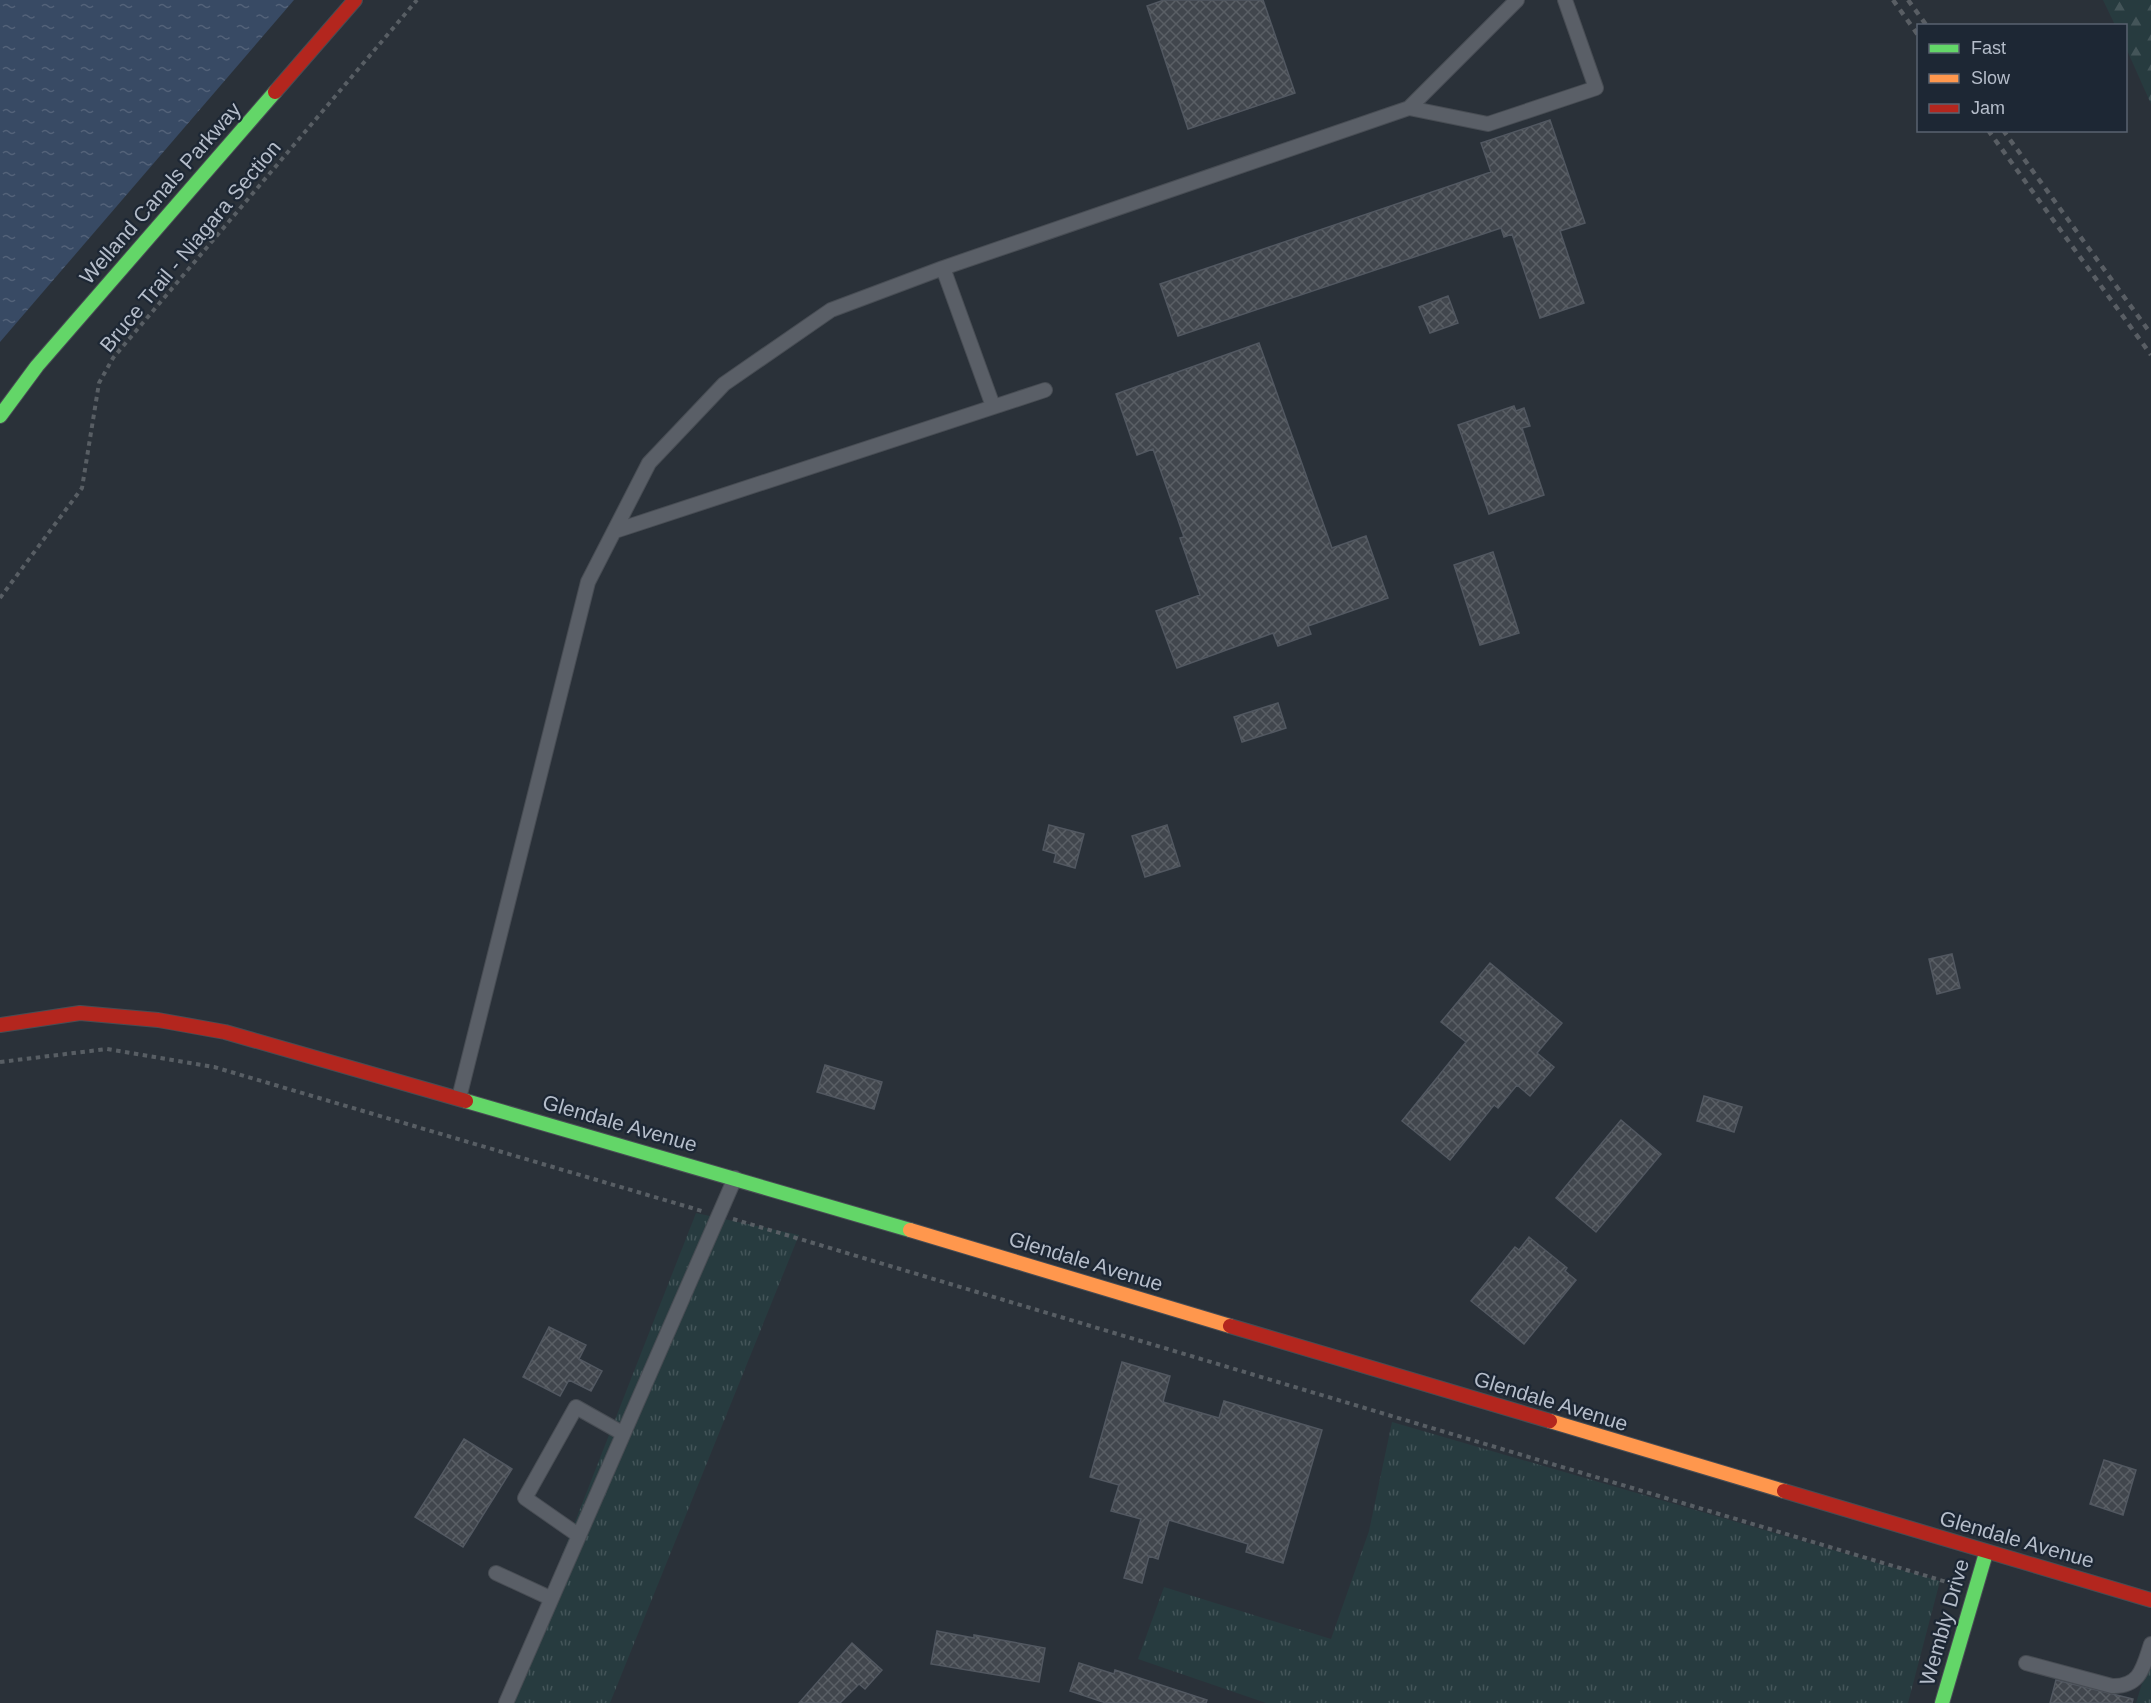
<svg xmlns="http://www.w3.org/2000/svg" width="2151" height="1703" viewBox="0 0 2151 1703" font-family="Arial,sans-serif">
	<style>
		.grass { fill: url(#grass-tufts) }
		.forest { fill: url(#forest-firs) }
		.water { fill: url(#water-ripples) }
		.building { fill: url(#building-cross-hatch); stroke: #525861; stroke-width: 1.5 }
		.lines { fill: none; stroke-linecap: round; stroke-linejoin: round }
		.lane-casing { stroke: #484d54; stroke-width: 16 }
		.fast-casing { stroke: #484d54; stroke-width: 16 }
		.slow-casing { stroke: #484d54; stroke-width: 16 }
		.jam-casing { stroke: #484d54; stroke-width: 16 }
		.path { stroke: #585e64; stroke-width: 4; stroke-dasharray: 4.5 4.5; stroke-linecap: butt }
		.lane { stroke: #5a5f67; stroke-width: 14 }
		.fast { stroke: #63d668; stroke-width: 14 }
		.slow { stroke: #ff974d; stroke-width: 14 }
		.jam { stroke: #b3261e; stroke-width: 14 }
		.rail { stroke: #595e64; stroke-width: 4.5; stroke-dasharray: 6 6; stroke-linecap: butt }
		.labels { text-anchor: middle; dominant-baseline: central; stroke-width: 4.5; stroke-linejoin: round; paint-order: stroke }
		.street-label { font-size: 21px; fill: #b5bdca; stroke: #1d2734 }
	</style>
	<defs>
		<pattern id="grass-tufts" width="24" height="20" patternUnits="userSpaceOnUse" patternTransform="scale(1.5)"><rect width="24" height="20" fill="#273b3f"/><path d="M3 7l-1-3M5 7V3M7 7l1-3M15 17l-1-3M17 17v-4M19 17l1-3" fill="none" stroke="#445559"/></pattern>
		<pattern id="forest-firs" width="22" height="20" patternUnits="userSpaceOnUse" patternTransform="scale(1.5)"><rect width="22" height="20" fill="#273b3f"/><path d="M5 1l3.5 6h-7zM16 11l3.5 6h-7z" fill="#445559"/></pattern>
		<pattern id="water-ripples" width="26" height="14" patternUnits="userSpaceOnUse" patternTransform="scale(1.5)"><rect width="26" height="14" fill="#384a64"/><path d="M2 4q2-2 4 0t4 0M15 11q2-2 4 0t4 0" fill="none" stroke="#536279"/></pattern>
		<pattern id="building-cross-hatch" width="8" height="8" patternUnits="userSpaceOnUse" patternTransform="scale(1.5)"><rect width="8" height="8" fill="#41464d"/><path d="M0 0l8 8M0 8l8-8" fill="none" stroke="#5a5f65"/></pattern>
	</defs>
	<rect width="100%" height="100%" fill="#2a3139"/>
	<path class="grass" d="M696,1213L799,1235L610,1703H504Z
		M1392,1422L1940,1581L1908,1703H1266L1138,1659L1164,1587L1331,1639L1369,1531Z
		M2151,1654V1703H2136Z"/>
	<path class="forest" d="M2103,0H2151V104L2126,48V26L2115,25Z"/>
	<path class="water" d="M0,0H294L0,342Z"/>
	<path class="building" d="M1164,0H1263L1295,93L1188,129L1147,6Z
		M1550,120L1585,223L1560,231L1584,303L1540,318L1512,234L1504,237L1501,228L1178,336L1160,284L1491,172L1481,143Z
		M1448,296L1458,323L1430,333L1419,307Z
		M1259,343L1332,548L1366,536L1388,598L1308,626L1311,634L1278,646L1273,633L1177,668L1156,611L1200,595L1180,538L1184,537L1153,449L1137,455L1116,394Z
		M1514,406L1516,411L1524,408L1530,426L1522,428L1544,495L1489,514L1458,425Z
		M1493,552L1519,633L1480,645L1454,565Z
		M1278,703L1286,728L1242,742L1234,717Z
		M1049,825L1084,834L1075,868L1054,862L1056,854L1043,850Z
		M1167,825L1180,866L1145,877L1132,836Z
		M1952,954L1960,988L1937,994L1929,959Z
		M1490,963L1562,1023L1537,1053L1554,1067L1530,1096L1517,1085L1498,1108L1494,1105L1450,1160L1402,1121L1466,1042L1441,1022Z
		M825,1065L882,1082L874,1109L817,1092Z
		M1704,1096L1742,1107L1734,1132L1697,1121Z
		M1621,1120L1661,1154L1596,1232L1556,1198Z
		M1529,1237L1567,1268L1565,1271L1576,1280L1524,1344L1471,1301L1515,1247L1519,1250Z
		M549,1327L586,1345L579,1359L602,1371L591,1391L569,1380L560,1396L523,1377Z
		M1122,1362L1170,1376L1163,1402L1219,1418L1224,1401L1322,1430L1283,1563L1246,1552L1248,1544L1169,1520L1158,1559L1149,1556L1142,1583L1124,1578L1141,1519L1111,1511L1119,1485L1090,1477Z
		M464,1439L512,1469L463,1547L415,1517Z
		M2104,1460L2136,1470L2123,1515L2090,1504Z
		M937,1631L974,1638V1635L1045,1648L1039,1682L931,1664Z
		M852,1643L882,1670L865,1689L859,1684L840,1703H799Z
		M1079,1663L1114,1674L1115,1670L1207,1700L1206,1703H1106L1070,1691Z
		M2056,1680L2133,1699L2132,1703H2050Z"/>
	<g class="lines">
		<g class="lane-casing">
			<path id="lane" d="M1409,108L1488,124L1596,88L1565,0
				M943,268L993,406
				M615,531L1045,390
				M459,1098L588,582L649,463L724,384L831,310L943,268L1409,108L1517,0
				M578,1535L525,1498L576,1407L622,1433
				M496,1573L550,1598
				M2026,1663L2112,1686C2140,1687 2143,1668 2151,1644
				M506,1703L735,1178"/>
		</g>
		<g class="fast-casing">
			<path id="fast" d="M0,416L37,366L275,92
				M466,1101L910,1230
				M1942,1703L1986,1553"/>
		</g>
		<g class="slow-casing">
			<path id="slow" d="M910,1230L1230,1326
				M1550,1421L1784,1491"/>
		</g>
		<g class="jam-casing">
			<path id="jam" d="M275,92L355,0
				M0,1025L80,1013L158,1020L225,1032L466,1101
				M1230,1326L1550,1421
				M1784,1491L2151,1600"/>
		</g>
		<path class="path" d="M0,598L82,488L99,383L113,358L417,0
			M0,1062L107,1049L214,1067L702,1211
			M733,1219L1950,1583"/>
		<use href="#lane" class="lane"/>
		<use href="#fast" class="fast"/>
		<use href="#slow" class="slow"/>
		<use href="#jam" class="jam"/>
		<path class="rail" d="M1893,0L1918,35
			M1908,0L1927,26
			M1988,130L2151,355
			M2003,130L2151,334"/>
	</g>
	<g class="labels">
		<g class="street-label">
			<text transform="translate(160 193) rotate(-49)">Welland Canals Parkway</text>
			<text transform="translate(190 246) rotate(-50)">Bruce Trail - Niagara Section</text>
			<text transform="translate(620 1123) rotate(16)">Glendale Avenue</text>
			<text transform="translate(1086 1261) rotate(17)">Glendale Avenue</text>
			<text transform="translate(1551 1401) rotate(17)">Glendale Avenue</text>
			<text transform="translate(2017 1539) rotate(16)">Glendale Avenue</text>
			<text transform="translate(1944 1622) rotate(-74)">Wembly Drive</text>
		</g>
	</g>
	<rect x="1917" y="24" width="210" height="108" fill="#1d2734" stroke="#5a6370" stroke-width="1.5"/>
	<rect x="1929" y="44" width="30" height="9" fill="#63d668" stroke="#5a6370" stroke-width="1.5"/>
	<text x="1971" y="54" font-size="18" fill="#b5bdca">Fast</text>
	<rect x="1929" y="74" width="30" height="9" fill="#ff974d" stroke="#5a6370" stroke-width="1.5"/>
	<text x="1971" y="84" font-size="18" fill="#b5bdca">Slow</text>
	<rect x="1929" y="104" width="30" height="9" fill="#b3261e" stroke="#5a6370" stroke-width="1.5"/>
	<text x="1971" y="114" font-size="18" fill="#b5bdca">Jam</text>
</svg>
